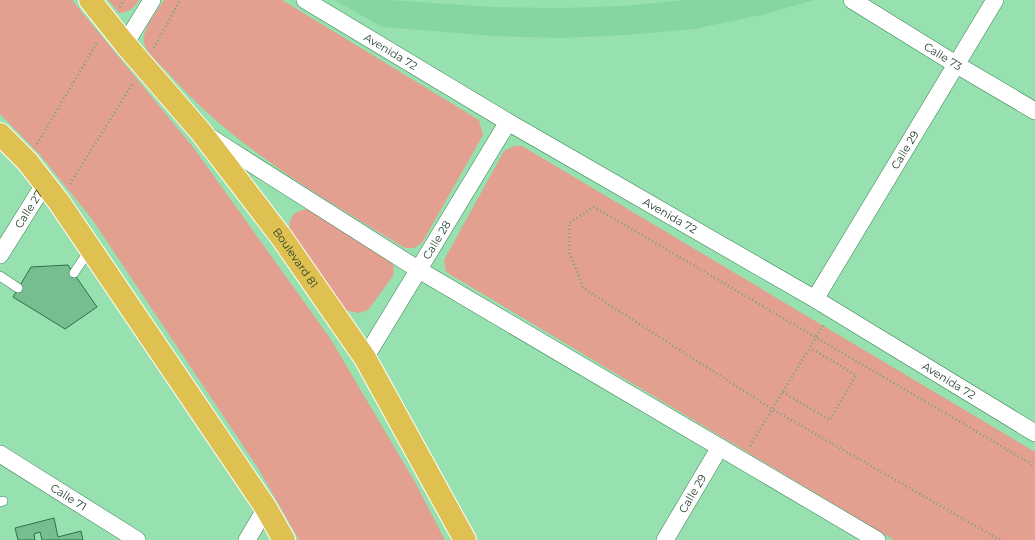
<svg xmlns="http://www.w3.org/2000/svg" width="1035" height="540" font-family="Montserrat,sans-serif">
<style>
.built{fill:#86d6a1}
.green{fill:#e39f8f}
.building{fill:#76be8f;stroke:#2a7348}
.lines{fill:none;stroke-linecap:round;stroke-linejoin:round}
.lane-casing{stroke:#388054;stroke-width:10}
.street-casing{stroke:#388054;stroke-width:18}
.highway-casing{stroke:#fff;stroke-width:24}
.path{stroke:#6da781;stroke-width:2.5;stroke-dasharray:1 3;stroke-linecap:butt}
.lane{stroke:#fff;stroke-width:9}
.street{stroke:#fff;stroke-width:17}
.highway{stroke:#dfc151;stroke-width:22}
.labels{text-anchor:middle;stroke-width:3;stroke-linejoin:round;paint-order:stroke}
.street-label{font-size:11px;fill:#23412e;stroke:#a4eebd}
</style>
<rect width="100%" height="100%" fill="#97e1b0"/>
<polygon class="built" points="334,0 389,0 493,7 561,8 625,6 685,0 814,0 761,15 694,29 627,35 561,38 495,36 382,27"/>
<g class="green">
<polygon points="0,0 72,0 193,147 330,338 415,482 445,540 299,540 258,468 92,219 41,156 0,114"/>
<path d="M108,0H139C133,9 130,12 119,13Z"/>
<path d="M164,0H282L479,120L483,135L422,243L414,248H405C320,196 236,149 169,74C161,65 147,54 144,43C141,31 157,11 164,0Z"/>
<polygon points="514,146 522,146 1035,452 1035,540 894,540 446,272 444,260 504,151"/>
<path d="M310,209L390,258L394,268L393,276L368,310L358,313L345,310L290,231C287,215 297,210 310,209Z"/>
</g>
<g class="building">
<polygon points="68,265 97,307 65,329 13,297 31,267"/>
<polygon points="54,518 58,537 81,531 83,540 42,540 40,532 34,534 35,540 18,540 15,528"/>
</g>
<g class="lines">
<g class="lane-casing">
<g id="lane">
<polyline points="74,273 90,249"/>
<polyline points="0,276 18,288"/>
<polyline points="0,502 3,501"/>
</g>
</g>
<g class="street-casing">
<g id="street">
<path id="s1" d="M305,0L508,122L815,299L1035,433"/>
<path id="s2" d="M852,0L957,65L1035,111"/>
<polyline points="125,44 152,0"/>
<polyline points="208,136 419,270 877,540"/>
<path id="s3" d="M0,255L45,183"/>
<path id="s4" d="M815,299L995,0"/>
<path id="s5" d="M365,358L508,122"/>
<path id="s6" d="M0,454L137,540"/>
<polyline points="247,540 266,508"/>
<path id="s7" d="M665,540L720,447"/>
</g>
</g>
<g class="highway-casing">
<g id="highway">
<path id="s8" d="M90,0L125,44L201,132L282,238L365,358L465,540"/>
<polyline points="0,134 27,161 59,202 266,508 284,540"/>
</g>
</g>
<g class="path">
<polyline points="120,7 124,0"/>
<polyline points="154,48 180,0"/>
<polyline points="37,144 98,41"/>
<polyline points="70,184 133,83"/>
<polyline points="783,392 830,420 856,375 810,348"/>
<polyline points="750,446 824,324"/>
<polyline points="1000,540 772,409 583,288 569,251 569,223 594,207 1035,466"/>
</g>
<use href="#lane" class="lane"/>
<use href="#street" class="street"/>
<use href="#highway" class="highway"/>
</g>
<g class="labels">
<g class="street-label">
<text dy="4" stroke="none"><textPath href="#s1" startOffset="100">Avenida 72</textPath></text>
<text dy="4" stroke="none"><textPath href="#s2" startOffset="107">Calle 73</textPath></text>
<text dy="4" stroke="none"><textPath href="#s4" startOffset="174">Calle 29</textPath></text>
<text dy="4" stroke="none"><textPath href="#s3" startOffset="54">Calle 27</textPath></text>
<text dy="4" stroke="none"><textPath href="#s1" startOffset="424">Avenida 72</textPath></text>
<text dy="4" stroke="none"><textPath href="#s5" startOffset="138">Calle 28</textPath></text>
<text dy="4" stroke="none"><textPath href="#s8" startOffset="330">Boulevard 81</textPath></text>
<text dy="4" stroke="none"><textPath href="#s1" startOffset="748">Avenida 72</textPath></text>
<text dy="4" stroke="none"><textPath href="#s7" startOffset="54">Calle 29</textPath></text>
<text dy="4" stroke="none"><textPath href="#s6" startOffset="81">Calle 71</textPath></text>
</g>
</g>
</svg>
